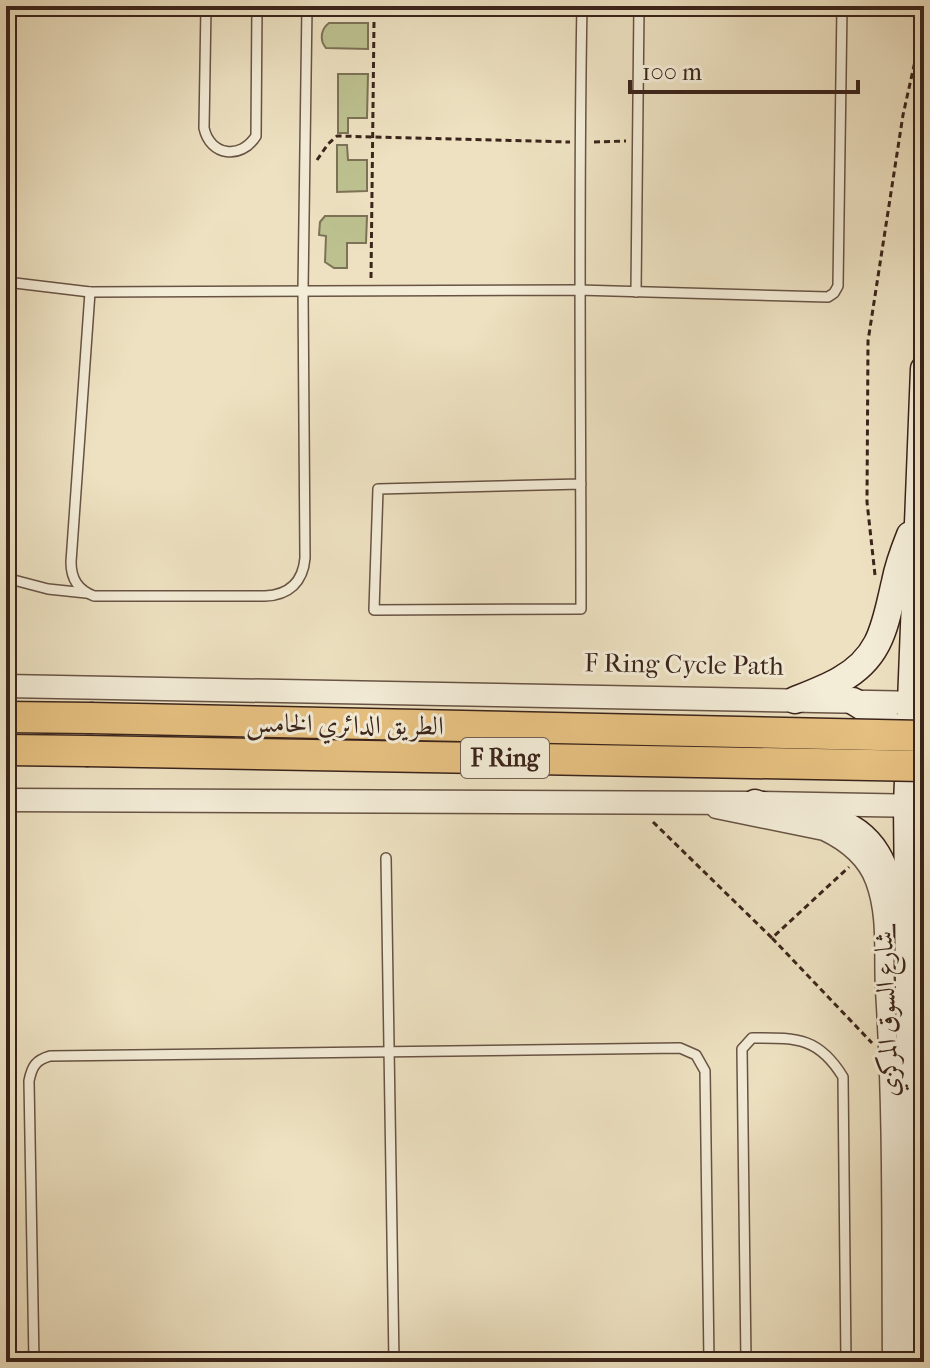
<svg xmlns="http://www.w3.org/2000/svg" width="930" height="1368" font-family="'IM FELL French Canon',Amiri,serif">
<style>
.green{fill:#bdc190;stroke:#7c7256;stroke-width:2}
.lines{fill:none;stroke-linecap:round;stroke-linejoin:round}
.service-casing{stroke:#685344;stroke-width:12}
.minor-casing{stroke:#685344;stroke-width:21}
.tertiary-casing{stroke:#685344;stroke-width:25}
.secondary-casing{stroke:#3b241b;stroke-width:29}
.trunk-casing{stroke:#3b241b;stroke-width:33}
.path{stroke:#3b241b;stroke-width:3;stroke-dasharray:6 4;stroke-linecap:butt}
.service{stroke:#f3ecd7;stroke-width:9}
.minor{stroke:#f3ecd7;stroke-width:18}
.tertiary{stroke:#f3ecd7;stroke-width:22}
.secondary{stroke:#f3ecd7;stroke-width:26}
.trunk{stroke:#e6c080;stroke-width:30}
.trunk-bridge-casing{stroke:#3b241b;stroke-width:33;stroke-linecap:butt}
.trunk-bridge{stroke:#e6c080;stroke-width:30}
.labels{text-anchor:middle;stroke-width:6;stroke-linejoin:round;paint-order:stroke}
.shield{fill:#f3ecd7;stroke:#726053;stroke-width:2}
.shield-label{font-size:24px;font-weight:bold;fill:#3b241b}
.street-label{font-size:26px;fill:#3b241b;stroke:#f3ecd7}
</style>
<rect width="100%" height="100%" fill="#ede1c1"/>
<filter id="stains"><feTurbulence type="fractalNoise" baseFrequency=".0025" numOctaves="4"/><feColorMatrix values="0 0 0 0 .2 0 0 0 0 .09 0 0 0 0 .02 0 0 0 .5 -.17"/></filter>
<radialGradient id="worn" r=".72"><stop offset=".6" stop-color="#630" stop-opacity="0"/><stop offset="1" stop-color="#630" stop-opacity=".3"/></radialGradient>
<g class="green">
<path d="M329,23H368V49L326,48C319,40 321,29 329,23Z"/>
<polygon points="338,74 368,74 367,118 348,118 348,133 338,133"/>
<polygon points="337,145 347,145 348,160 367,160 367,191 337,192"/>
<polygon points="325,216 367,216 366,243 347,243 347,268 334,268 325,262 326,236 319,235 320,222"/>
</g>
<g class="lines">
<g class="service-casing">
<g id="service">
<path d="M206,6L204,128C210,156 241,160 256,136L257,6"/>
<polyline points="206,10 582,10"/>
<polyline points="6,279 15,283 90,292 578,290 828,297 834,293 838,286 842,6"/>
<path d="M90,292L71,562C71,579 78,590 94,596H265C289,595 303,582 305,558L303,290L307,6"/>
<polyline points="636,292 639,6"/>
<path d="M581,484L378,489L374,610L581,609C581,408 578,207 582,6"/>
<polyline points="6,578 48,589 86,593"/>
<polyline points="386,858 394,1362"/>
<path d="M34,1362L29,1081C32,1066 36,1060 50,1056L680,1048L696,1055L705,1071L709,1362"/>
<path d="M746,1362L742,1049L752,1038C795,1038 818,1036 843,1077L846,1362"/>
</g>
</g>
<g class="minor-casing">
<path id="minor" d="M716,809L824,831C847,842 866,857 875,881C888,916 883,954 885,990C893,1114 891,1238 892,1362"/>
</g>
<g class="tertiary-casing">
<g id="tertiary">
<polyline points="6,686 924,703"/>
<polyline points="6,800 755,803 924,806"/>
</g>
</g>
<g class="secondary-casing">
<g id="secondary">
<path d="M795,700C810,694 826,688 840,680C882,657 885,624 895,582C898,566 904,550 910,535"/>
<polyline points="853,701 887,722 909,746"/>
<path d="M755,803C779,812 804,812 829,819C875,832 889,868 893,911"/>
<polyline points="913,1362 907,806 924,369"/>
</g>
</g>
<g class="trunk-casing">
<g id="trunk">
<polyline points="6,717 90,718"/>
<polyline points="6,750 86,751"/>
</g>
</g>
<g class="path">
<polyline points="594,142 626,141"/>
<polyline points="317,160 328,144 337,136 570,142"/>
<polyline points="371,278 374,22"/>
<polyline points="875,575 867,502 868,341 903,115 924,21"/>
<polyline points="653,822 772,938 849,867"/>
<polyline points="772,938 872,1043"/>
</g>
<use href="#service" class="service"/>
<use href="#minor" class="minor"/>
<use href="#tertiary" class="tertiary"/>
<use href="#secondary" class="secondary"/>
<use href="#trunk" class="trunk"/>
<g class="trunk-bridge-casing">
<g id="trunk-bridge">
<polyline points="90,718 924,736"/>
<polyline points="86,751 924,766"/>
</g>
</g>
<use href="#trunk-bridge" class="trunk-bridge"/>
</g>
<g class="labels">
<rect class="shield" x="461" y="738" width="88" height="40" rx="6"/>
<g class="shield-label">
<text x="505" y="766">F Ring</text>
</g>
<g class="street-label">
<text transform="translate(684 664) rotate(1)" y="9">F Ring Cycle Path</text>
<text transform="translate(345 724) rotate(1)" y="9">الطريق الدائري الخامس</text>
<text transform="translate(886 1014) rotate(-92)" y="9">شارع السوق المركزي</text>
</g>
</g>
<rect width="930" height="1368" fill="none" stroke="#ede1c1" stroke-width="32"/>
<rect x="8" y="8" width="914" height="1352" fill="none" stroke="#3b241b" stroke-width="4"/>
<rect x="16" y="16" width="898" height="1336" fill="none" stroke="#3b241b" stroke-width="2"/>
<path d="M630 80v12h228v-12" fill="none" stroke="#3b241b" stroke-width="4"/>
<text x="642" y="80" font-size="24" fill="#3b241b" stroke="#f3ecd7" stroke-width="6" paint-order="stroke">100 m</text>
<rect width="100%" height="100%" filter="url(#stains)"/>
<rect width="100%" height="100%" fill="url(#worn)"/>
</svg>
